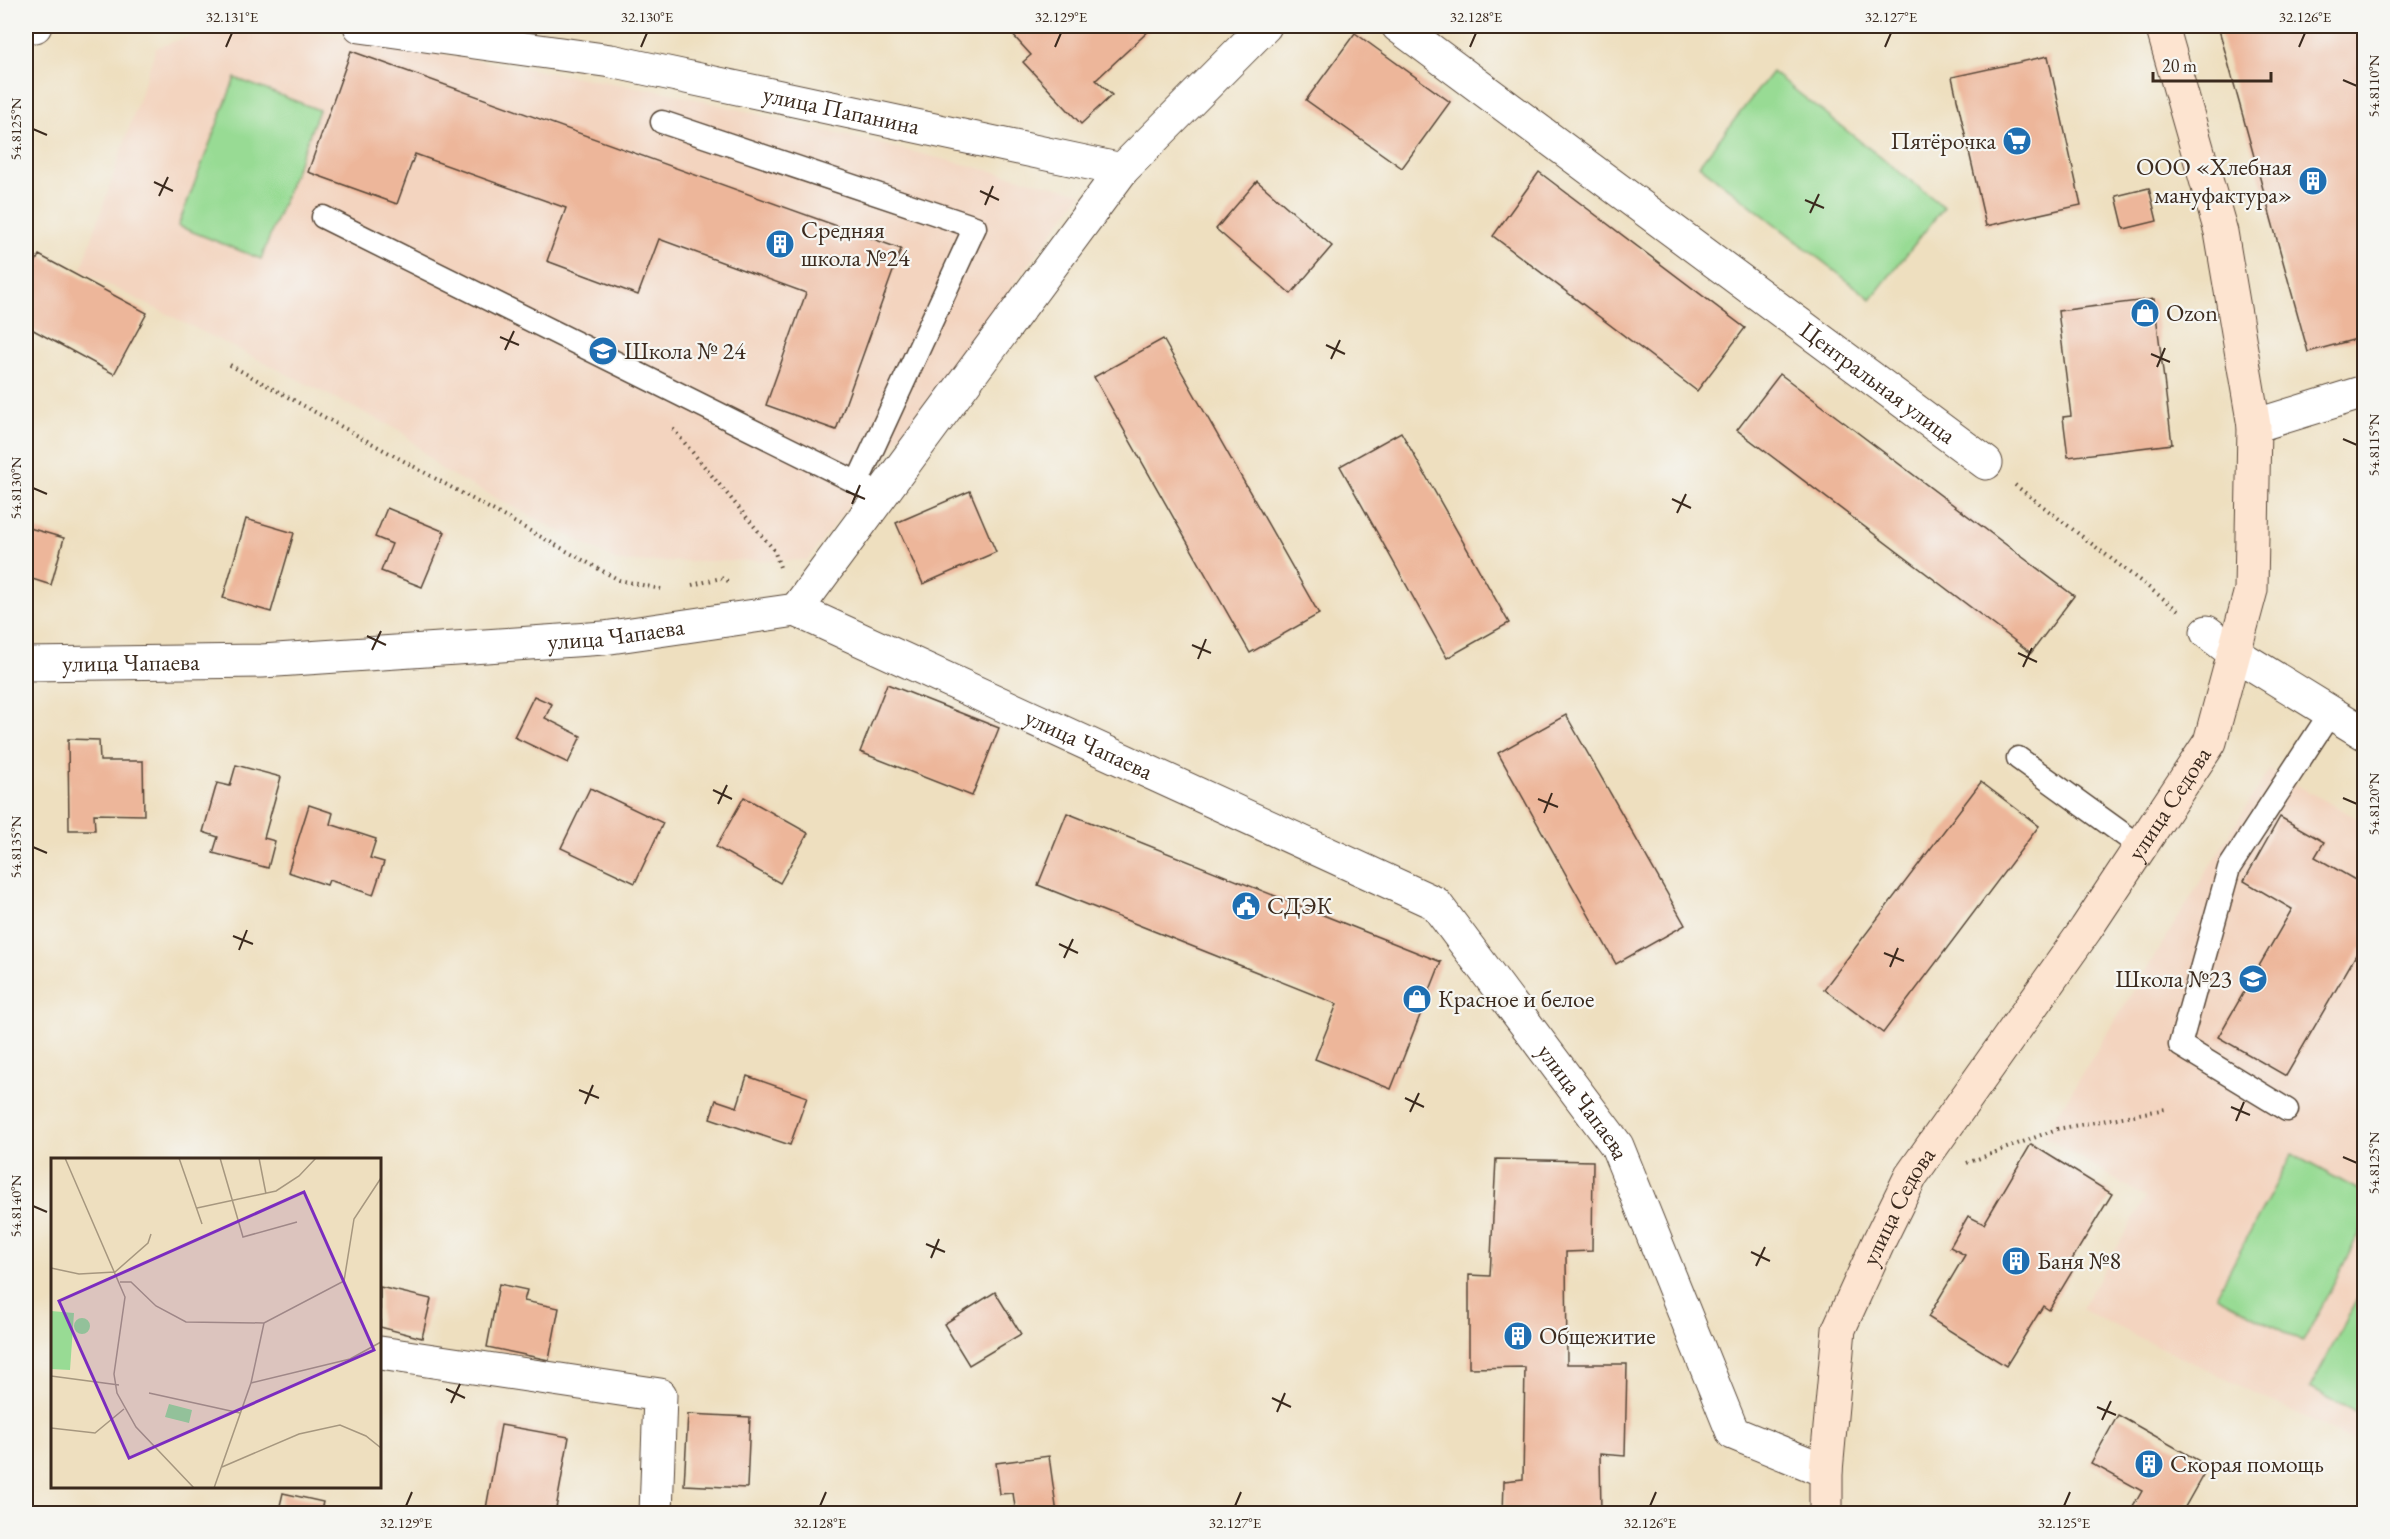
<svg xmlns="http://www.w3.org/2000/svg" width="2390" height="1539" font-family="'EB Garamond',serif">
<style>
.built{fill:#f3d4bf}
.green{fill:#98db94;stroke:#6a8259;stroke-width:1.5}
.building{fill:#edb69a}
.lines{fill:none;stroke-linecap:round;stroke-linejoin:round}
.lane-casing{stroke:#564536;stroke-width:25}
.street-casing{stroke:#564536;stroke-width:35}
.secondary-casing{stroke:#564536;stroke-width:35}
.path{stroke:#564536;stroke-width:4;stroke-dasharray:1.5 4.5;stroke-linecap:butt}
.lane{stroke:#fff;stroke-width:22}
.street{stroke:#fff;stroke-width:33}
.secondary{stroke:#fde4d0;stroke-width:33}
.ticks{fill:none;stroke:#3b2a1e;stroke-width:2}
.labels{text-anchor:middle;stroke-width:4.5;stroke-linejoin:round;paint-order:stroke}
.street-label{font-size:24px;fill:#3b2a1e;stroke:#f6f6f2}
.poi-label{font-size:24px;fill:#3b2a1e;stroke:#f6f6f2;text-anchor:start}
.inset-road{fill:none;stroke:#a6977f;stroke-width:1.5}
.view{fill:#7b2cbf;fill-opacity:0.15;stroke:#7b2cbf;stroke-width:3}
.inset-edge{fill:none;stroke:#3b2a1e;stroke-width:3}
.neatline{fill:none;stroke:#3b2a1e;stroke-width:2}
.ticks-label{font-size:15px;text-anchor:middle;fill:#3b2a1e}
</style>
<rect width="100%" height="100%" fill="#f6f6f2"/>
<filter id="ink" filterUnits="userSpaceOnUse"><feTurbulence type="fractalNoise" baseFrequency=".0167" numOctaves="2"/><feDisplacementMap in="SourceGraphic" scale="12" xChannelSelector="R" yChannelSelector="G"/><feConvolveMatrix kernelMatrix="1 2 1 2 8 2 1 2 1" color-interpolation-filters="sRGB"/></filter>
<filter id="wash" filterUnits="userSpaceOnUse"><feTurbulence type="fractalNoise" baseFrequency=".008" numOctaves="4" result="noise"/><feDisplacementMap in="SourceGraphic" scale="24" xChannelSelector="R" yChannelSelector="G"/><feGaussianBlur stdDeviation="1.35" result="paint"/><feColorMatrix in="noise" values="0 0 0 0 0 0 0 0 0 0 0 0 0 0 0 0 0 1.4 0 .05"/><feComposite in="paint" operator="in"/></filter>
<g filter="url(#wash)">
<rect width="100%" height="100%" fill="#eedfbf"/>
<g class="built">
<polygon points="218,26 276,26 666,92 1082,193 808,560 619,562 442,470 401,431 81,271 156,48"/>
<polygon points="2269,770 2364,822 2364,1446 2081,1309 2146,1198 2044,1136"/>
</g>
<g class="green">
<polygon points="1772,72 1944,207 1871,299 1699,165"/>
<polygon points="235,78 319,110 261,259 178,226"/>
<polygon points="2292,1154 2364,1193 2364,1225 2303,1342 2216,1296"/>
<polygon points="2364,1287 2364,1417 2310,1388"/>
</g>
<g id="blocks">
<g class="building">
<polygon points="1019,26 1154,26 1096,80 1112,95 1081,124 1023,62 1031,55 1011,33"/>
<polygon points="2218,26 2364,26 2364,337 2308,352"/>
<polygon points="1355,33 1450,102 1402,168 1306,100"/>
<polygon points="351,51 901,249 836,430 766,405 806,293 659,239 638,295 547,261 566,208 415,154 397,204 308,172"/>
<polygon points="2048,56 2081,205 1986,226 1952,77"/>
<polygon points="1539,172 1745,328 1697,391 1493,236"/>
<polygon points="1257,181 1332,246 1291,294 1216,229"/>
<polygon points="2149,188 2157,221 2124,229 2116,196"/>
<polygon points="39,255 147,313 114,374 26,326 26,282"/>
<polygon points="2154,299 2172,444 2068,457 2063,417 2071,416 2058,311"/>
<polygon points="1163,339 1319,614 1250,653 1094,377"/>
<polygon points="1780,374 2074,596 2031,653 1737,430"/>
<polygon points="1401,432 1509,623 1447,658 1340,466"/>
<polygon points="970,491 996,552 923,584 896,523"/>
<polygon points="387,508 445,532 422,587 381,571 392,544 375,537"/>
<polygon points="246,519 294,533 271,612 223,598"/>
<polygon points="26,527 64,538 51,585 26,577"/>
<polygon points="887,684 999,728 972,796 860,752"/>
<polygon points="534,696 552,704 545,718 581,736 568,763 514,737"/>
<polygon points="1566,715 1685,925 1616,964 1498,753"/>
<polygon points="68,739 99,740 100,761 143,761 144,815 94,814 95,830 69,830"/>
<polygon points="236,765 281,777 264,838 275,841 268,868 213,853 218,837 203,832 217,783 230,786"/>
<polygon points="1981,782 2039,826 1883,1033 1824,989"/>
<polygon points="590,788 663,823 635,883 561,848"/>
<polygon points="744,797 808,833 780,883 716,847"/>
<polygon points="309,805 333,813 330,824 376,839 370,858 384,862 373,895 329,880 327,885 288,872"/>
<polygon points="1067,813 1441,962 1391,1089 1315,1059 1337,1004 1038,885"/>
<polygon points="2280,817 2324,842 2315,857 2364,885 2364,950 2360,948 2286,1076 2218,1037 2292,909 2244,881"/>
<polygon points="747,1076 807,1097 790,1145 710,1118 716,1100 737,1107"/>
<polygon points="2031,1144 2112,1194 2068,1266 2073,1270 2049,1310 2043,1306 2006,1366 1928,1317 1965,1255 1950,1247 1968,1216 1984,1224"/>
<polygon points="1496,1159 1593,1161 1592,1251 1566,1252 1567,1364 1627,1364 1625,1456 1600,1454 1601,1514 1503,1514 1504,1481 1523,1479 1525,1367 1469,1368 1469,1275 1490,1276"/>
<polygon points="499,1284 527,1290 524,1301 559,1308 549,1360 487,1347"/>
<polygon points="380,1287 431,1299 422,1338 380,1327"/>
<polygon points="995,1292 1021,1334 969,1365 944,1324"/>
<polygon points="688,1414 750,1417 747,1488 684,1485"/>
<polygon points="2118,1415 2208,1466 2181,1514 2129,1514 2142,1491 2091,1463"/>
<polygon points="501,1425 569,1437 555,1514 485,1514"/>
<polygon points="1049,1456 1057,1514 1016,1514 1013,1493 1000,1494 996,1463"/>
<polygon points="283,1493 323,1502 320,1514 278,1514"/>
</g>
</g>
</g>
<g filter="url(#ink)">
<use href="#blocks" fill-opacity="0" stroke="#564536" stroke-width="1.5"/>
<g class="lines">
<g class="lane-casing">
<g id="lane">
<polyline points="662,122 975,227 857,483"/>
<polyline points="323,217 882,495"/>
<polyline points="2018,758 2141,847"/>
<polyline points="2287,1110 2180,1045 2229,868 2331,712"/>
</g>
</g>
<g class="street-casing">
<g id="street">
<polyline points="26,26 35,26"/>
<path id="s1" d="M360,26L611,61L1122,170L1265,26"/>
<path id="s2" d="M1398,26L1986,463"/>
<polyline points="2254,426 2364,392"/>
<polyline points="796,610 1122,170"/>
<polyline points="2207,632 2234,653 2364,733"/>
<path id="s3" d="M26,664L262,661L604,638L796,610L1435,903L1617,1146L1733,1433L1826,1471"/>
<polyline points="380,1353 660,1395 656,1514"/>
</g>
</g>
<g class="secondary-casing">
<g id="secondary">
<path id="s4" d="M1826,1514V1471L1839,1329L1879,1241L1911,1176L2086,929L2210,742L2251,590L2254,426L2221,232L2162,26"/>
</g>
</g>
<g class="path">
<polyline points="230,365 619,580 665,590"/>
<polyline points="673,429 774,550 781,570"/>
<polyline points="2015,485 2178,610"/>
<polyline points="692,585 721,578 728,581"/>
<polyline points="1967,1163 2057,1129 2166,1109"/>
</g>
<use href="#lane" class="lane"/>
<use href="#street" class="street"/>
<use href="#secondary" class="secondary"/>
</g>
</g>
<path class="ticks" d="M226,47L232,33M641,47L647,33M1055,47L1061,33M1470,47L1476,33M1885,47L1891,33M2299,47L2305,33M2343,80L2357,86M33,129L47,135M154,182L173,191M980,191L999,200M159,196L168,177M1805,200L1824,208M985,205L993,186M1810,213L1819,194M500,337L519,345M1326,345L1345,354M505,350L514,331M2151,354L2170,362M1331,359L1340,340M2157,367L2165,348M2343,439L2357,445M33,488L47,494M846,491L865,499M1672,499L1691,508M852,504L860,485M1677,513L1686,494M367,636L386,645M1192,645L1211,653M372,650L381,631M2018,653L2037,662M1198,659L1206,639M2023,667L2032,648M713,790L732,799M2343,798L2357,804M1538,799L1558,807M718,804L727,785M1544,813L1552,793M33,847L47,853M233,936L253,944M1059,944L1078,953M239,950L247,930M1884,953L1904,961M1064,958L1073,939M1890,967L1898,948M579,1090L599,1098M1405,1098L1424,1107M585,1104L593,1085M2231,1107L2250,1115M1410,1112L1419,1093M2236,1121L2244,1102M2343,1157L2357,1163M33,1206L47,1212M926,1244L945,1252M1751,1252L1770,1261M931,1258L939,1239M1756,1266L1765,1247M446,1389L465,1398M1272,1398L1291,1407M451,1403L460,1384M2097,1407L2116,1415M1277,1412L1285,1393M2102,1420L2111,1401M406,1506L412,1492M820,1506L826,1492M1235,1506L1241,1492M1650,1506L1656,1492M2064,1506L2070,1492"/>
<defs>
<g id="supermarket-disc" transform="scale(1.5)"><circle r="9.5" fill="#1f6fb2" stroke="#f6f6f2"/><path d="M-6-5.5h2.5l.6 2H6L4.5 2H-2.5L-4.4-4H-6ZM-1.5 3.2a1.3 1.3 0 1 0 .1 0ZM3 3.2a1.3 1.3 0 1 0 .1 0Z" fill="#fff"/></g>
<g id="building-disc" transform="scale(1.5)"><circle r="9.5" fill="#1f6fb2" stroke="#f6f6f2"/><path d="M-4-6H4V6H1V3H-1V6H-4ZM-2.5-4.3h1.7v1.8h-1.7ZM.8-4.3h1.7v1.8H.8ZM-2.5-1h1.7V.8h-1.7ZM.8-1h1.7V.8H.8Z" fill="#fff"/></g>
<g id="shop-disc" transform="scale(1.5)"><circle r="9.5" fill="#1f6fb2" stroke="#f6f6f2"/><path d="M-5-2.5h2.3a2.7 3.5 0 0 1 5.4 0H5L5.5 6h-11ZM-1.5-2.5h3a1.5 2.3 0 0 0-3 0Z" fill="#fff"/></g>
<g id="school-disc" transform="scale(1.5)"><circle r="9.5" fill="#1f6fb2" stroke="#f6f6f2"/><path d="M0-5L7-2L0 1L-7-2ZM-4 1L0 2.5L4 1V4Q0 6-4 4Z" fill="#fff"/></g>
<g id="civic-disc" transform="scale(1.5)"><circle r="9.5" fill="#1f6fb2" stroke="#f6f6f2"/><path d="M-.6-6.5H3V-4.5H.6V-3L4-1V1h2V6H-6V1h2V-1L-.6-3ZM-1.2 2.5V6h2.4V2.5Z" fill="#fff"/></g>
</defs>
<g fill-rule="evenodd">
<use href="#supermarket-disc" x="2017" y="141"/>
<use href="#building-disc" x="2313" y="181"/>
<use href="#building-disc" x="780" y="244"/>
<use href="#shop-disc" x="2145" y="313"/>
<use href="#school-disc" x="603" y="351"/>
<use href="#civic-disc" x="1246" y="906"/>
<use href="#school-disc" x="2253" y="979"/>
<use href="#shop-disc" x="1417" y="999"/>
<use href="#building-disc" x="2016" y="1261"/>
<use href="#building-disc" x="1518" y="1336"/>
<use href="#building-disc" x="2149" y="1464"/>
</g>
<g class="labels">
<g class="street-label">
<text dy="8" stroke="none"><textPath href="#s1" startOffset="489">улица Папанина</textPath></text>
<text dy="8" stroke="none"><textPath href="#s2" startOffset="598">Центральная улица</textPath></text>
<text dy="8" stroke="none"><textPath href="#s3" startOffset="591">улица Чапаева</textPath></text>
<text dy="8" stroke="none"><textPath href="#s3" startOffset="105">улица Чапаева</textPath></text>
<text dy="8" stroke="none"><textPath href="#s3" startOffset="1095">улица Чапаева</textPath></text>
<text dy="8" stroke="none"><textPath href="#s4" startOffset="808">улица Седова</textPath></text>
<text dy="8" stroke="none"><textPath href="#s3" startOffset="1724">улица Чапаева</textPath></text>
<text dy="8" stroke="none"><textPath href="#s4" startOffset="322">улица Седова</textPath></text>
</g>
<g class="poi-label">
<text x="1996" y="149" text-anchor="end">Пятёрочка</text>
<text x="2292" y="175" text-anchor="end">ООО «Хлебная<tspan x="2292" dy="28">мануфактура»</tspan></text>
<text x="801" y="238">Средняя<tspan x="801" dy="28">школа №24</tspan></text>
<text x="2166" y="321">Ozon</text>
<text x="624" y="359">Школа № 24</text>
<text x="1267" y="914">СДЭК</text>
<text x="2232" y="987" text-anchor="end">Школа №23</text>
<text x="1438" y="1007">Красное и белое</text>
<text x="2037" y="1269">Баня №8</text>
<text x="1539" y="1344">Общежитие</text>
<text x="2170" y="1472">Скорая помощь</text>
</g>
</g>
<g transform="translate(51 1158)">
<rect width="330" height="330" fill="#eedfbf"/>
<path d="M0,153L23,155L19,212L0,211ZM23 168a8 8 0 1 1 16 0a8 8 0 1 1-16 0ZM118,246L141,252L138,265L114,259Z" fill="#98db94"/>
<path class="inset-road" d="M14,0L74,139L63,216L66,235L85,269L143,330M128,0L151,66M169,0L192,79L246,64M208,0L215,36M146,50L225,33L248,18L265,0M0,110L28,116L64,114L97,85L100,76M69,124H80L105,148L135,164L213,165L293,123L303,61L330,20M0,218L68,227M200,225L213,165M98,235L189,255M0,270L44,275L73,251M171,309L248,276L289,267L315,278L330,290M163,330L200,225L299,201L330,184"/>
<path class="view" d="M253,34L323,192L78,300L8,143Z"/>
<rect width="330" height="330" class="inset-edge"/>
</g>
<rect width="2390" height="1539" fill="none" stroke="#f6f6f2" stroke-width="66"/>
<path d="M2153 72v9h118v-9" fill="none" stroke="#3b2a1e" stroke-width="3"/>
<text x="2162" y="72" font-size="18" fill="#3b2a1e" stroke="#f6f6f2" stroke-width="4.5" paint-order="stroke">20 m</text>
<rect x="33" y="33" width="2324" height="1473" class="neatline"/>
<g class="ticks-label">
<text x="232" y="22">32.131°E</text>
<text x="647" y="22">32.130°E</text>
<text x="1061" y="22">32.129°E</text>
<text x="1476" y="22">32.128°E</text>
<text x="1891" y="22">32.127°E</text>
<text x="2305" y="22">32.126°E</text>
<text transform="translate(2374 86) rotate(-90)" y="5">54.8110°N</text>
<text transform="translate(16 129) rotate(-90)" y="5">54.8125°N</text>
<text transform="translate(2374 445) rotate(-90)" y="5">54.8115°N</text>
<text transform="translate(16 488) rotate(-90)" y="5">54.8130°N</text>
<text transform="translate(2374 804) rotate(-90)" y="5">54.8120°N</text>
<text transform="translate(16 847) rotate(-90)" y="5">54.8135°N</text>
<text transform="translate(2374 1163) rotate(-90)" y="5">54.8125°N</text>
<text transform="translate(16 1206) rotate(-90)" y="5">54.8140°N</text>
<text x="406" y="1528">32.129°E</text>
<text x="820" y="1528">32.128°E</text>
<text x="1235" y="1528">32.127°E</text>
<text x="1650" y="1528">32.126°E</text>
<text x="2064" y="1528">32.125°E</text>
</g>
</svg>
